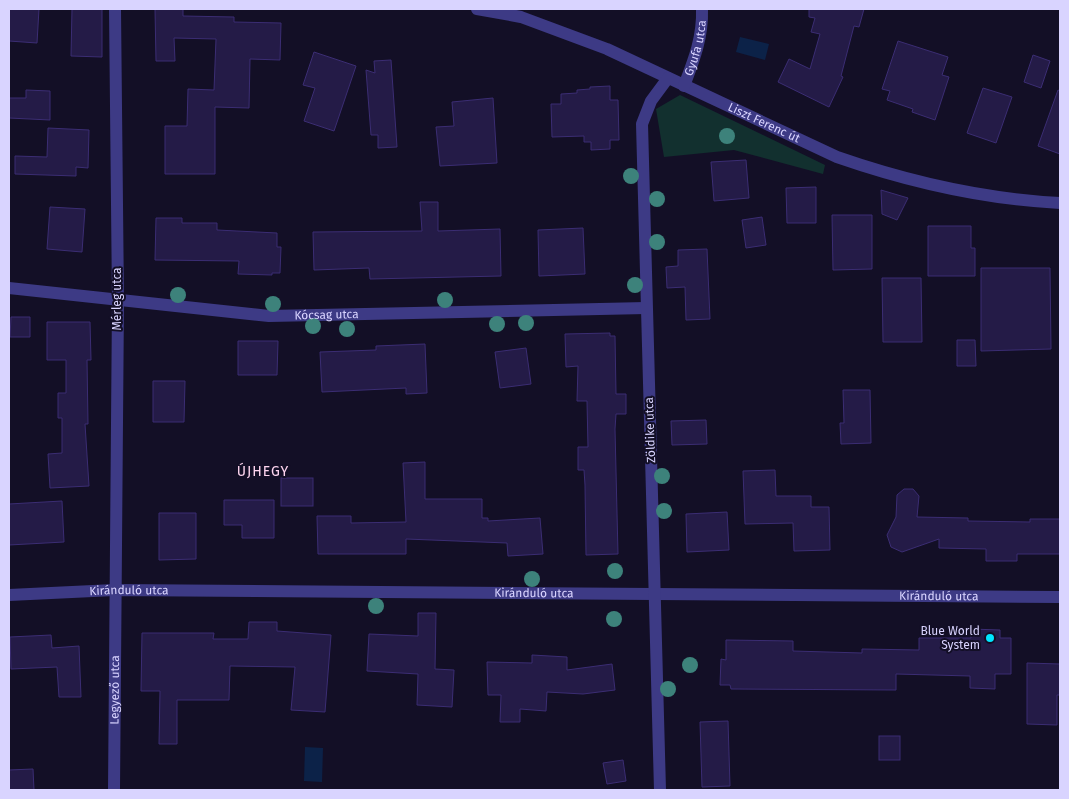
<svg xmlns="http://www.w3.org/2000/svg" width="1069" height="799" font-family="'Fira Sans',sans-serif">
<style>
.green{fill:#12302f}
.water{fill:#0c2248}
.building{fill:#241b47;stroke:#3b2d73}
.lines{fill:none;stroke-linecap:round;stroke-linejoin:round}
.minor{stroke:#3d3a85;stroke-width:12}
.tree{fill:#3d827b}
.poi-dot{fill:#00e5ff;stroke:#130f26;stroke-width:2}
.labels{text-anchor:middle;stroke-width:4;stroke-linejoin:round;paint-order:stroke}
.street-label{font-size:12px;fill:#d9d4ff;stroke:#130f26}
.poi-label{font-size:12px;fill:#d9d4ff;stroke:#130f26;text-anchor:end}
.neighbourhood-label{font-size:14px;letter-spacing:1px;fill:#ffd6f0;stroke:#130f26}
</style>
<rect width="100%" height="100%" fill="#130f26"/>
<polygon class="green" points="680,95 825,165 823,174 734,150 664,157 656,109"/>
<g class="water">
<polygon points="740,37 769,44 765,60 736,52"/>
<polygon points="305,747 323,748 322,782 304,781"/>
</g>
<g class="building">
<polygon points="9,9 39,9 37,43 9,41"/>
<polygon points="72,9 102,9 102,57 71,56"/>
<polygon points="155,9 183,9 183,16 234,17 234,22 281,23 280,60 250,59 249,108 215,107 215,174 165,174 165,126 187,126 188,89 214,90 216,39 174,38 175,61 156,61"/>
<polygon points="809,9 864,9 859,27 854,26 841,76 843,77 829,107 778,82 789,59 810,69 820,34 811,32 815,18 809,17"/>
<polygon points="898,41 948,57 942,75 949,77 935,120 912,112 913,109 887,100 890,91 882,89"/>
<polygon points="314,52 356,66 334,131 304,121 315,88 303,85"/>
<polygon points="1033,55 1050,61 1041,88 1024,82"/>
<polygon points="391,60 397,147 378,148 378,135 371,135 366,70 375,73 374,61"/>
<polygon points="610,86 610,100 618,100 619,140 610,140 610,149 591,150 591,142 584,142 584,136 552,137 551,104 561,104 561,94 577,93 577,90 590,89 590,87"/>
<polygon points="983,88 1012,97 996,143 967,133"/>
<polygon points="26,90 50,91 50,120 9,118 9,98 26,98"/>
<polygon points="1058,90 1060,91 1060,154 1038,146"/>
<polygon points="493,98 497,163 440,166 436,127 454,126 452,102"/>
<polygon points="48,128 89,130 88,168 76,167 76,176 15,174 15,156 47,157"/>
<polygon points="746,160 749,198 714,201 711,162"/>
<polygon points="816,187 816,223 787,223 786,188"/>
<polygon points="881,190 908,198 897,220 882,214"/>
<polygon points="420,202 438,202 438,231 500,229 501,276 370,279 369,268 314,270 313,232 422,231"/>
<polygon points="50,207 85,209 82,252 47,249"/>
<polygon points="832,215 872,215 872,269 833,270"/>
<polygon points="762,217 766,245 746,248 742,220"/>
<polygon points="156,218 182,218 182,223 217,223 217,230 277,233 277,247 281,247 280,273 272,273 272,275 238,274 239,261 155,260"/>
<polygon points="928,226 971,226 971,248 975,248 975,276 928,276"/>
<polygon points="583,228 585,274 539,276 538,230"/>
<polygon points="707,249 710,319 686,320 685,287 667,288 666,267 678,266 678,250"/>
<polygon points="981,268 1050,268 1051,349 981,351"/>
<polygon points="882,278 921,278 922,342 883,342"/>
<polygon points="11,317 30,317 30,337 10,337"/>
<polygon points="47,322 90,322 91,360 87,360 88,424 85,424 89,486 50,488 48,454 62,453 62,418 58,418 58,393 66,393 66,360 47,360"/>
<polygon points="610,333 610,336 615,336 616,394 626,394 626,414 616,414 615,429 618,554 586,555 585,485 584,470 578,470 578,447 588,447 587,401 577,401 578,366 566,367 565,334"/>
<polygon points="957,340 975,340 976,366 957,366"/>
<polygon points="238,341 278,341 277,375 238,375"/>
<polygon points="425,344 427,393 406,394 406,388 322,392 320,352 376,350 376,346"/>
<polygon points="526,348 531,384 500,388 495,352"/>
<polygon points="153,381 185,381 184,422 153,422"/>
<polygon points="843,390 870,390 871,443 841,444 840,423 844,423"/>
<polygon points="706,420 707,444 672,445 671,421"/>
<polygon points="425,462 425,499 482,499 482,518 488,518 488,521 540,518 543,554 508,556 507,543 406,539 406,554 318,554 317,516 351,516 351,523 406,522 403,463"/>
<polygon points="775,470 776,496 811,496 811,507 829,507 830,550 794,551 793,523 745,524 743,471"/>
<rect x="281" y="478" width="32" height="28"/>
<polygon points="904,489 913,489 919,496 917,517 968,518 968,521 1030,522 1030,519 1060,519 1060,554 1017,554 1017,561 986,561 986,549 939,548 939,539 902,552 891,547 887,535 896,517 897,495"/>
<polygon points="224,500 274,500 274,538 242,538 242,525 224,525"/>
<polygon points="62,501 64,542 9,545 9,504"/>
<polygon points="727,512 729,550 687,552 686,514"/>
<polygon points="159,513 196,513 196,559 159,560"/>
<polygon points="418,613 436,613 435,669 454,670 452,707 417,705 418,674 367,671 369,634 418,636"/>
<polygon points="249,622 277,622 277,631 331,635 325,712 291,710 295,667 230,666 229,700 177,700 177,744 159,744 160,691 141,691 142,633 214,633 213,639 248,639"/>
<polygon points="971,629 1000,630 1000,638 1011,638 1011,674 995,674 995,689 970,688 970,676 896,674 896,690 731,689 730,685 720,685 721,659 726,660 726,640 793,641 793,651 862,653 862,649 919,650 919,638 971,638"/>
<polygon points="51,635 52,648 79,646 81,697 59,697 57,667 11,669 10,637"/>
<polygon points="532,655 567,657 567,670 612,664 615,690 583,694 547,692 546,711 520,709 520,722 500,722 501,695 488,695 487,662 532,663"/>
<polygon points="1027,663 1060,664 1060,695 1057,695 1057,725 1027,724"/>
<polygon points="728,721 730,786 702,787 700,722"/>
<rect x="879" y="736" width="21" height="24"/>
<polygon points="623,760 626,781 607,784 603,763"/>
<polygon points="33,769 34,790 9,790 9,770"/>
</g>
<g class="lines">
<g class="minor">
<path id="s1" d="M477,9L521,17L607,49L837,157C909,182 984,199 1060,203"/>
<path id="s2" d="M684,86C694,60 703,37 702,9"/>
<path id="s3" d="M9,288L269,316L646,308"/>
<path id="s4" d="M9,595L114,590L1060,597"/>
<path id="s5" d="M114,790L118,301L115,9"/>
<polyline points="660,790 642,124 651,101 668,78"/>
</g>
</g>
<g class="tree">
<circle cx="727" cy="136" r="8"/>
<circle cx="631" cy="176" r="8"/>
<circle cx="657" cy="199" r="8"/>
<circle cx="657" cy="242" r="8"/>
<circle cx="635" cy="285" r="8"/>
<circle cx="178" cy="295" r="8"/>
<circle cx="445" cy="300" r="8"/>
<circle cx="273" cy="304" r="8"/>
<circle cx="526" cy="323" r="8"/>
<circle cx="497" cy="324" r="8"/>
<circle cx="313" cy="326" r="8"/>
<circle cx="347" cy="329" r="8"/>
<circle cx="662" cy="476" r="8"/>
<circle cx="664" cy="511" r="8"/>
<circle cx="615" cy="571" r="8"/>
<circle cx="532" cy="579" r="8"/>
<circle cx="376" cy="606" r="8"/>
<circle cx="614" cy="619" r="8"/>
<circle cx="690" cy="665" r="8"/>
<circle cx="668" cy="689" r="8"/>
</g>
<circle class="poi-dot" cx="990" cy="638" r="5"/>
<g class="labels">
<g class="street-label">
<text dy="4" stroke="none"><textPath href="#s2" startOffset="40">Gyufa utca</textPath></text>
<text dy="4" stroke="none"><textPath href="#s1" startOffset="310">Liszt Ferenc út</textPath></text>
<text transform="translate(117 299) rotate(-90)" y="4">Mérleg utca</text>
<text dy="4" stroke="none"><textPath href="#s3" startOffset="319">Kócsag utca</textPath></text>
<text transform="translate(650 430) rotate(-92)" y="4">Zöldike utca</text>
<text dy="4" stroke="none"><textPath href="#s4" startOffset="120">Kiránduló utca</textPath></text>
<text dy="4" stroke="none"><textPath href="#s4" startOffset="525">Kiránduló utca</textPath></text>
<text dy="4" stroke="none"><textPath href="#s4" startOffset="930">Kiránduló utca</textPath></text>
<text dy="4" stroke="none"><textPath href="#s5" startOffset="100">Legyező utca</textPath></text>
</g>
<g class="poi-label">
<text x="980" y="635">Blue World<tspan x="980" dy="14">System</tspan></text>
</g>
<g class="neighbourhood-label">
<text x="263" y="476">ÚJHEGY</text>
</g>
</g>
<rect width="1069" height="799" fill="none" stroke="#d9d4ff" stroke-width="20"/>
</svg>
